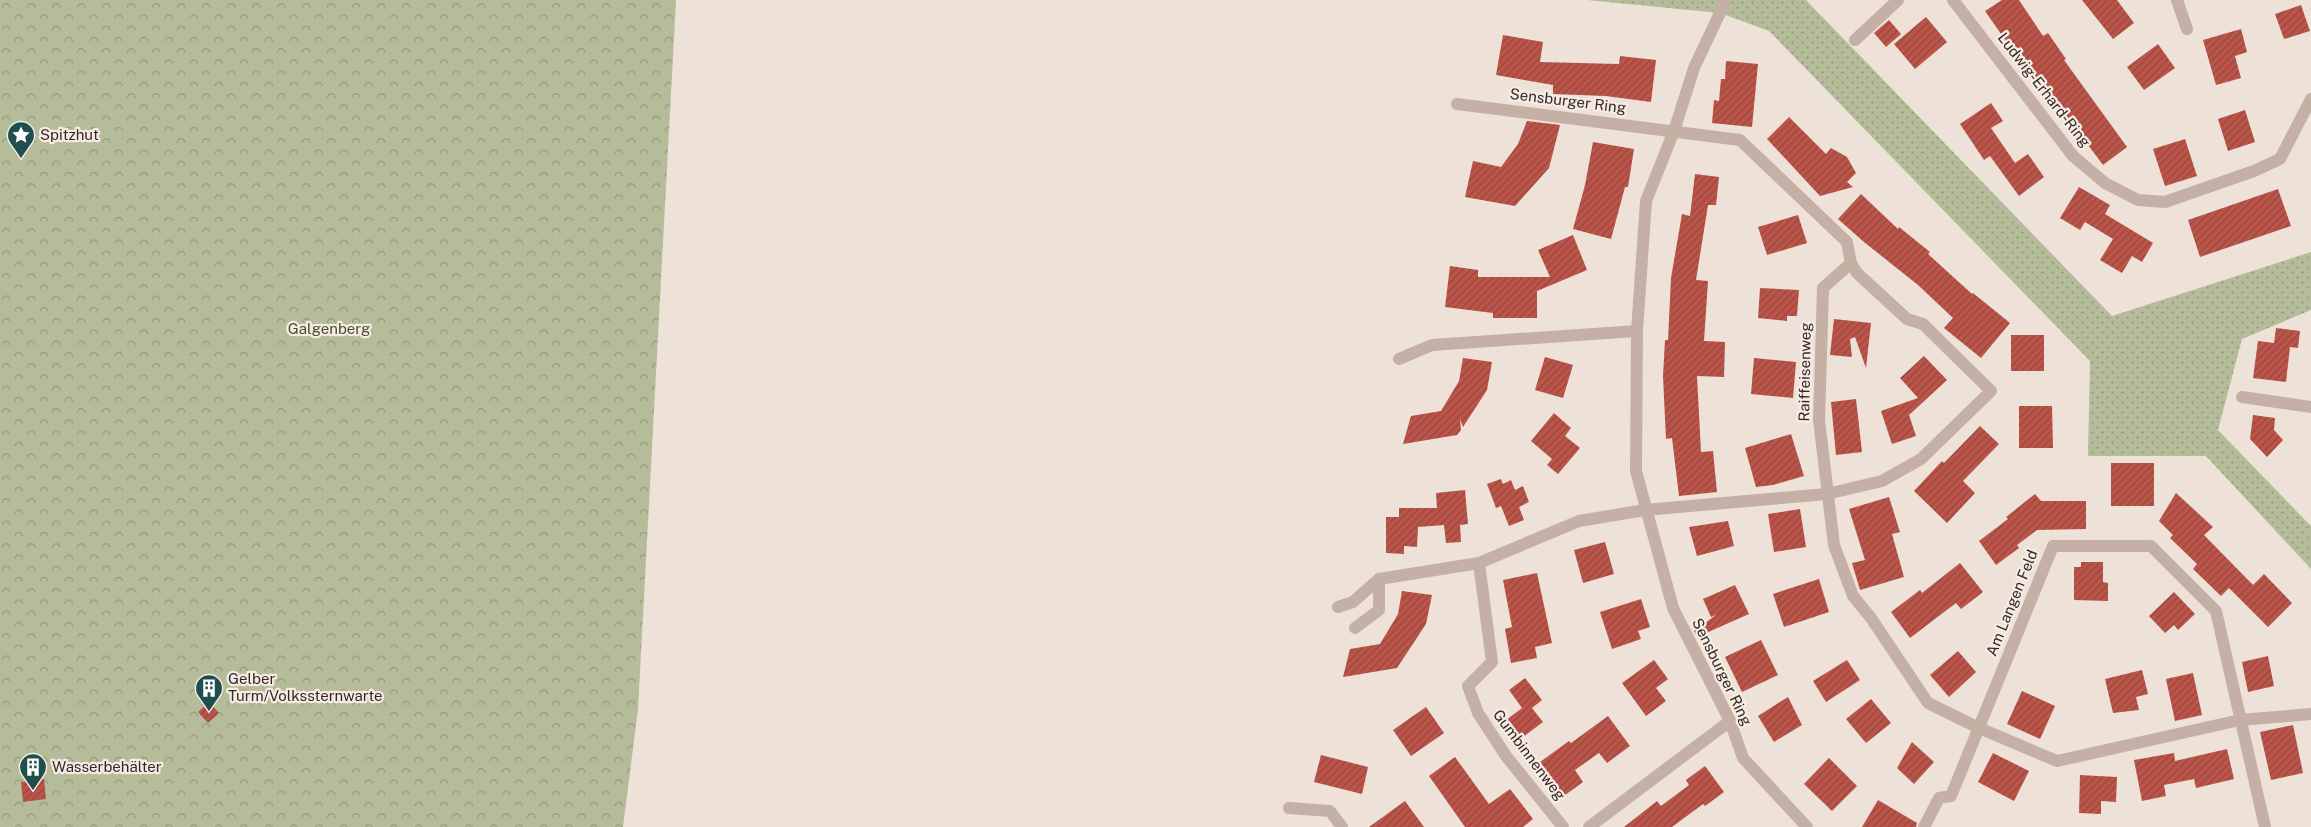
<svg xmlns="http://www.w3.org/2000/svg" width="2311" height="827" font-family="'Public Sans',sans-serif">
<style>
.green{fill:url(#green-dots)}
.forest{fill:url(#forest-crowns)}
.building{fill:url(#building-hatch)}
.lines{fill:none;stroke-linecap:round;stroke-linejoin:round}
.minor{stroke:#c5b0a6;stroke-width:12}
.labels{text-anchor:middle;stroke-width:4.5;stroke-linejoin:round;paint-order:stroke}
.street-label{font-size:15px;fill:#322826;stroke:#f7ece4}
.poi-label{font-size:15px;fill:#322826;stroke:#f7ece4;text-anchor:start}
.park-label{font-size:15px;fill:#464e2c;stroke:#f7ece4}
</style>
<defs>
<pattern id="green-dots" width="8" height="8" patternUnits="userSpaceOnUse" patternTransform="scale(1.25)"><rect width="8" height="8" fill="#b5bc9a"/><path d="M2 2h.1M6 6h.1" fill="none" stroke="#94997d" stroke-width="1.8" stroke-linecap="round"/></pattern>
<pattern id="forest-crowns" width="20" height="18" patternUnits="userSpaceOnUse" patternTransform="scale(1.25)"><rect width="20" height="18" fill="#b5bc9a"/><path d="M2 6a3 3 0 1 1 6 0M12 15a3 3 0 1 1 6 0" fill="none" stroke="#94997d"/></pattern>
<pattern id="building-hatch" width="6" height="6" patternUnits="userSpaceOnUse" patternTransform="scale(1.25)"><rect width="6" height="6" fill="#bb554a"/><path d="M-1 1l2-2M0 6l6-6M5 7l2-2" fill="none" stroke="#99463d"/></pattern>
</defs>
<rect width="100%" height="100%" fill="#eee1d8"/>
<polygon class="green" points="1587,0 1806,0 2112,316 2311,252 2311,310 2242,339 2218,430 2311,526 2311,569 2206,456 2088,456 2090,361 1769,31 1720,13"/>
<polygon class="forest" points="0,0 676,0 638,709 623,827 0,827"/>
<g class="building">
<polygon points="2002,0 2019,0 2043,36 2048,33 2066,59 2064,60 2127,147 2103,165 2038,78 2034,81 1985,11"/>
<polygon points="2082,0 2117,0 2134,23 2113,39"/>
<polygon points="2301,5 2310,31 2284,39 2275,14"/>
<polygon points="1926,17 1947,42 1915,69 1894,44"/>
<polygon points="1889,20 1901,34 1886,47 1874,33"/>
<polygon points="2241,29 2247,52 2235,56 2241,78 2216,85 2203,40"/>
<polygon points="1503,35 1543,42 1540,62 1619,64 1620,56 1656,60 1651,102 1606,96 1553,94 1553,85 1496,75"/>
<polygon points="2158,44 2175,68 2144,90 2127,67"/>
<polygon points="1726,61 1758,64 1752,127 1712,123 1714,100 1719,101 1721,79 1725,79"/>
<polygon points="1991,103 2003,121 1991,128 2015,163 2028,154 2044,177 2019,196 1990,156 1984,160 1960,124"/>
<polygon points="2245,110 2255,142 2228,151 2218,119"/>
<polygon points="1789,117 1826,154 1831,148 1847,157 1856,173 1847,182 1853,187 1820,196 1767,139"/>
<polygon points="1527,121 1560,125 1549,168 1515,206 1465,197 1473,161 1501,167 1518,144"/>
<polygon points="2185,139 2197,176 2165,186 2153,149"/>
<polygon points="1593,142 1634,149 1628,187 1625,187 1611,239 1573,229 1585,185"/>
<polygon points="1695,174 1719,177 1716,205 1708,205 1696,280 1708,281 1704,341 1725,342 1724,377 1697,376 1701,452 1713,451 1717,492 1679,496 1672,438 1666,439 1663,376 1665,340 1668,340 1671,278 1682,214 1690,216"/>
<polygon points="2079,187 2110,205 2105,214 2153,243 2142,262 2132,256 2122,273 2100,260 2113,239 2085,222 2080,230 2060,218"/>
<polygon points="2278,189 2291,226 2200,257 2188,220"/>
<polygon points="1861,194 1898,229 1899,227 1930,252 1928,254 1972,294 1973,293 2010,323 1981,358 1944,328 1953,318 1918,285 1864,242 1838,219"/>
<polygon points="1798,215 1807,243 1767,255 1758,227"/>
<polygon points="1573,235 1587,270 1537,291 1537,318 1493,318 1493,313 1445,307 1450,266 1478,270 1478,277 1550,277 1538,250"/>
<polygon points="1760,288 1799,290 1797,316 1787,316 1787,321 1758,318"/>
<polygon points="1834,319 1871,323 1866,368 1855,337 1850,339 1852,357 1830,355"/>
<polygon points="2276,328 2300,331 2298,348 2290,347 2286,382 2253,378 2258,341 2274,343"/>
<rect x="2011" y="335" width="33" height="36"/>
<polygon points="1924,356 1947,380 1909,415 1916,436 1892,444 1881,411 1918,398 1900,378"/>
<polygon points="1545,357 1573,365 1563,398 1535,390"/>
<polygon points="1463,358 1492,362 1487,390 1463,427 1460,419 1461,430 1457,435 1403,444 1411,416 1441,411 1459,381"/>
<polygon points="1754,358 1796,362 1793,398 1751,394"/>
<polygon points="1856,399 1862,452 1836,455 1831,402"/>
<polygon points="2019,406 2052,406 2053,448 2019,448"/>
<polygon points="1554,413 1571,428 1565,436 1580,448 1558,474 1547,465 1552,459 1531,441"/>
<polygon points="2253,415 2275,418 2274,430 2283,440 2267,457 2250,439"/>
<polygon points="1980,426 1999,444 1963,481 1975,493 1947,523 1914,491 1942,461 1944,463"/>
<polygon points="1791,434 1804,476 1773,485 1756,487 1745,448"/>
<rect x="2111" y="463" width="43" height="43"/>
<polygon points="1501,479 1503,484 1511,480 1515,490 1523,486 1529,502 1519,507 1524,520 1509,526 1501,506 1496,508 1487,484"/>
<polygon points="1465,490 1468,524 1460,525 1461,542 1446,543 1444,525 1418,527 1417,547 1404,546 1404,554 1386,553 1386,517 1399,517 1399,508 1437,508 1436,493"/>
<polygon points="2176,493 2213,527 2204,535 2253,585 2264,574 2292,603 2268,627 2229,588 2221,596 2193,569 2197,564 2170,538 2173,535 2159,521"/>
<polygon points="2035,494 2041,501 2086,501 2086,529 2037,530 2017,545 2019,548 1996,565 1979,541 2008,519 2006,517"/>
<polygon points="1889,497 1900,532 1892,534 1904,577 1860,590 1852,563 1865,560 1849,509"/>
<polygon points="1800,509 1806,547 1774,552 1768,514"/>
<polygon points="1728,521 1734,546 1697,556 1689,527"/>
<polygon points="1605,542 1614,574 1583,583 1574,550"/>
<polygon points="2081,562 2103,562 2103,582 2108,583 2108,601 2074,600 2074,567 2081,567"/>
<polygon points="1960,563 1983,592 1961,609 1956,603 1910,638 1891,612 1920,590 1922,593"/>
<polygon points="1537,573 1552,643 1535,647 1537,658 1511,663 1505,629 1512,627 1503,580"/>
<polygon points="1819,579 1829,612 1784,627 1773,594"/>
<polygon points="1735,585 1749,614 1697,637 1694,631 1716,615 1711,617 1703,599"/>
<polygon points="1402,591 1432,595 1426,624 1397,668 1343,677 1350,649 1380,644 1398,614"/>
<polygon points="2174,592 2195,614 2178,630 2174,625 2165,633 2149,616"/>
<polygon points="1641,599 1650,627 1638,631 1641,639 1612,649 1600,612"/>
<polygon points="1761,640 1778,675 1742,692 1725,657"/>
<polygon points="1958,651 1976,672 1949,697 1930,675"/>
<polygon points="2268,656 2274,686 2248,692 2242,662"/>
<polygon points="1654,660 1668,679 1656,688 1666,701 1646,716 1622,683"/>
<polygon points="1847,660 1860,680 1826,702 1813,681"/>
<polygon points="2142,670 2148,694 2136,697 2139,710 2113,713 2105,679"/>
<polygon points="2193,673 2202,715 2175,721 2166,679"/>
<polygon points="1525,678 1542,700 1532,708 1543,722 1519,740 1505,721 1522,708 1509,690"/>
<polygon points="2022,691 2055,706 2040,739 2007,724"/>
<polygon points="1788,697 1802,725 1774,742 1758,716"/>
<polygon points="1871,699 1891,723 1866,743 1846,719"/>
<polygon points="209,702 219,713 208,723 198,712"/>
<polygon points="1426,707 1444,733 1411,756 1393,730"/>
<polygon points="1608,716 1630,746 1607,763 1599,753 1575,770 1583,782 1561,798 1536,765 1569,741 1571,743"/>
<polygon points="2293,725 2303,773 2271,780 2260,732"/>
<polygon points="1912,742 1934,762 1914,784 1897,768"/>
<polygon points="2227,749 2234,779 2196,788 2194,779 2164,785 2166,796 2142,801 2134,760 2174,753 2175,761"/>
<polygon points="1993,753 2029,771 2014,801 1978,782"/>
<polygon points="1321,755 1368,767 1362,794 1314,782"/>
<polygon points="1455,757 1489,804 1510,789 1533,819 1523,827 1465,827 1429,776"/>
<polygon points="1829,758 1857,786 1832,811 1804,784"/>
<polygon points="1705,766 1724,792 1705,806 1703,804 1672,827 1624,827 1657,801 1661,806 1689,785 1686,780"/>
<polygon points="2080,775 2117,777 2116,802 2101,801 2101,814 2079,813"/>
<polygon points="44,779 46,799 23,802 21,782"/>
<polygon points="1878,800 1917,823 1916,827 1862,827"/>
<polygon points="1405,801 1424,827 1369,827"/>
</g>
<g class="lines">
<g class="minor">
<polyline points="1726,0 1694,68 1674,131 1646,201 1637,331 1636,471 1673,608 1730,721 1743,758 1807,827"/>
<polyline points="1953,0 2073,156 2105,183 2138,200 2165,202 2254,171 2280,159 2311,99"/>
<polyline points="2177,0 2187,29"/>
<polyline points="1855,40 1898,0"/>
<polyline points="1851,263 1823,288 1819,420 1834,545 1853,596 1871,618 1928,703 1979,728 2057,761 2240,720 2311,714"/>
<polyline points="1399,359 1432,345 1637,331"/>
<polyline points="2242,397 2311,407"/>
<polyline points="1479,563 1492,662 1468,686 1478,713 1506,756 1563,827"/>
<polyline points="1338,607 1353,602 1379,579 1479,563 1579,521 1645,510 1827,494 1882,481 1921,459 1991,391 1923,324 1907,319 1857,273 1851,263 1847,242 1740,140 1457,104"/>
<polyline points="1355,628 1379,610 1379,579"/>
<polyline points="1289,808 1330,811 1342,827"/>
<polyline points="1589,827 1730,721"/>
<polyline points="1924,827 1939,798 1951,796 2053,546 2151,546 2216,611 2265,827"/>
</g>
</g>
<defs>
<g id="sight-pin" transform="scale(1.4375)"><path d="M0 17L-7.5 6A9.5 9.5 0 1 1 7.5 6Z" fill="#1f4f4c" stroke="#f7ece4"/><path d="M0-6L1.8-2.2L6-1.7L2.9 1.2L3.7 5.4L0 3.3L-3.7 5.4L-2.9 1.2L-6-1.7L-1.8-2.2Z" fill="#fff"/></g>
<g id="building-pin" transform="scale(1.4375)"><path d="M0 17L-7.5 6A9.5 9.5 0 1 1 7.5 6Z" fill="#1f4f4c" stroke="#f7ece4"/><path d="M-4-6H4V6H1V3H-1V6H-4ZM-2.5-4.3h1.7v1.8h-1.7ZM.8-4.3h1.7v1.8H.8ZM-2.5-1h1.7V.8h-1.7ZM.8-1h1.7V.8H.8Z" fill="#fff"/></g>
</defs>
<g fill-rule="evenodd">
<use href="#sight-pin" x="21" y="135"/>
<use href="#building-pin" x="209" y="688"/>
<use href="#building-pin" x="33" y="767"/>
</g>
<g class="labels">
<g class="street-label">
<text transform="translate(2044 90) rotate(52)" y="5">Ludwig-Erhard-Ring</text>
<text transform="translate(1568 101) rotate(7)" y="5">Sensburger Ring</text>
<text transform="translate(1805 372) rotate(-89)" y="5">Raiffeisenweg</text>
<text transform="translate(2012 603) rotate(-68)" y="5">Am Langen Feld</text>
<text transform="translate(1722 672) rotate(64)" y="5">Sensburger Ring</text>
<text transform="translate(1529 755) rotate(53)" y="5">Gumbinnenweg</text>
</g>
<g class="poi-label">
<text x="40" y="140">Spitzhut</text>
<text x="228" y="684">Gelber<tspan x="228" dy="17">Turm/Volkssternwarte</tspan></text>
<text x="52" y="772">Wasserbehälter</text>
</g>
<g class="park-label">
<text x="329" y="334">Galgenberg</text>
</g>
</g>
</svg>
